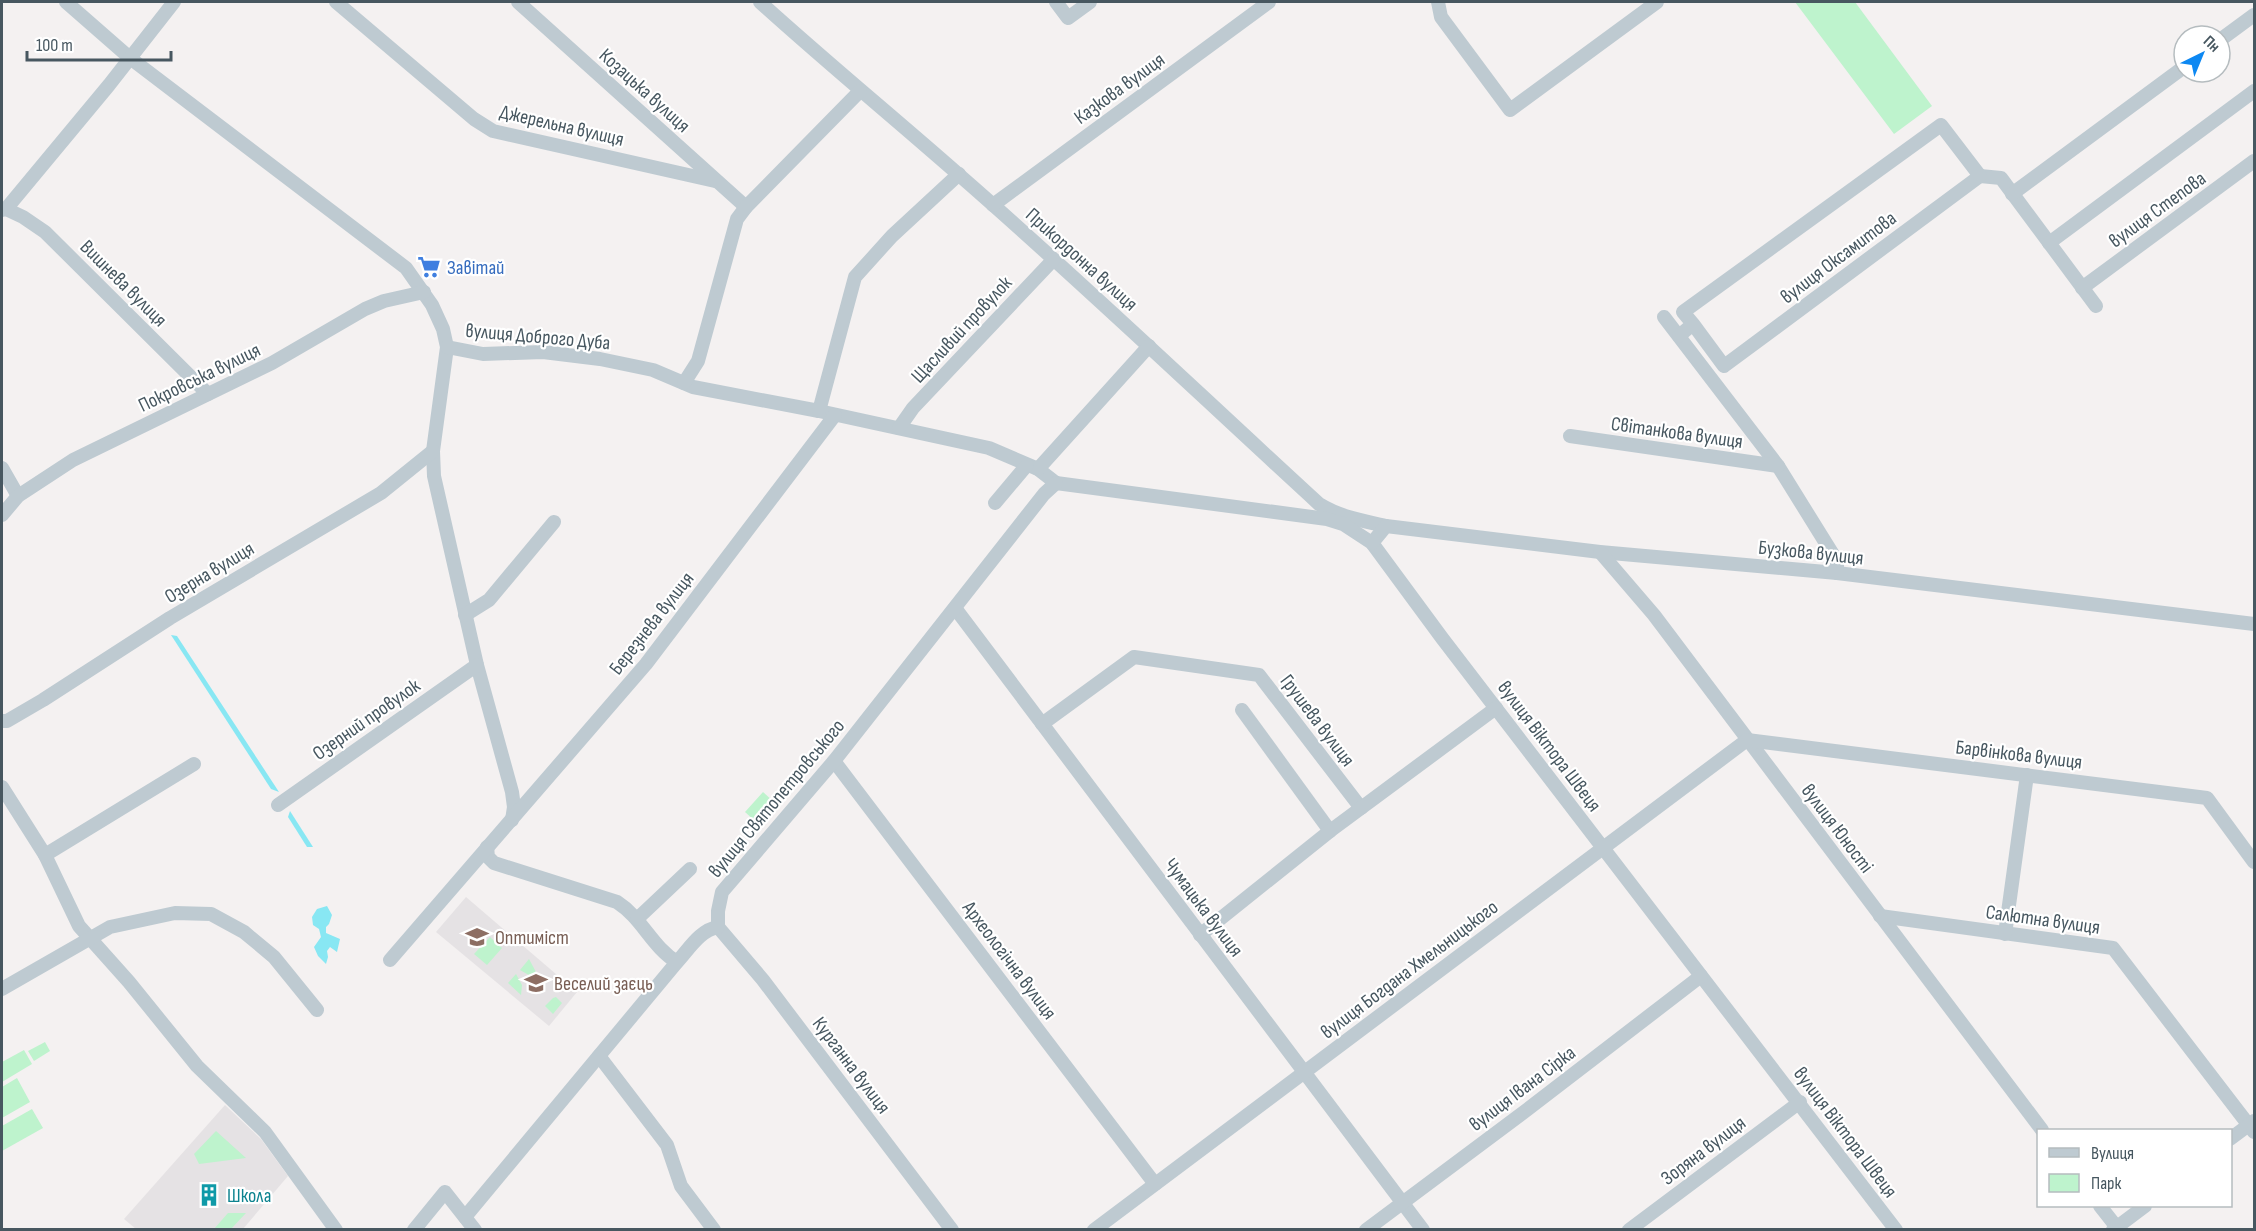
<svg xmlns="http://www.w3.org/2000/svg" width="2256" height="1231" font-family="'Sofia Sans Condensed',sans-serif">
<style>
.education{fill:#e5e2e4}
.green{fill:#bef3cd}
.water{fill:#88e7f3}
.lines{fill:none;stroke-linecap:round;stroke-linejoin:round}
.minor{stroke:#becad1;stroke-width:14}
.labels{text-anchor:middle;stroke-width:4.5;stroke-linejoin:round;paint-order:stroke}
.street-label{font-size:20px;fill:#475760;stroke:#fff}
.shop-label{font-size:20px;fill:#366cbe;stroke:#fff;text-anchor:start}
.education-label{font-size:20px;fill:#785e54;stroke:#fff;text-anchor:start}
.culture-label{font-size:20px;fill:#0d838f;stroke:#fff;text-anchor:start}
</style>
<rect width="100%" height="100%" fill="#f4f1f1"/>
<g class="education">
<polygon points="466,897 577,992 549,1026 436,932"/>
<polygon points="225,1105 261,1139 288,1176 243,1229 136,1229 124,1219"/>
</g>
<g class="green">
<polygon points="1795,2 1855,2 1932,106 1894,134"/>
<polygon points="763,792 774,802 756,822 745,812"/>
<polygon points="490,937 502,948 487,965 474,954"/>
<polygon points="529,959 536,972 534,978 520,970"/>
<polygon points="516,974 522,985 521,995 508,983"/>
<polygon points="556,997 562,1003 553,1014 545,1006 553,998"/>
<polygon points="45,1042 50,1051 34,1061 28,1051"/>
<polygon points="24,1050 32,1064 2,1082 2,1062"/>
<polygon points="17,1078 30,1102 2,1118 2,1087"/>
<polygon points="32,1109 43,1128 2,1151 2,1126"/>
<polygon points="216,1131 246,1158 199,1164 194,1154"/>
<polygon points="228,1213 246,1213 231,1229 214,1229"/>
</g>
<g class="water">
<polygon points="171,635 177,636 279,792 271,789"/>
<polygon points="290,811 313,847 307,847 288,817"/>
<polygon points="327,906 332,915 329,924 326,927 326,933 340,939 337,952 330,947 327,951 328,957 326,964 318,956 314,947 321,937 319,929 313,925 312,917 317,909"/>
</g>
<g class="lines">
<g class="minor">
<polyline points="66,2 130,58 406,268 432,305 443,329 447,347 433,451 434,476 477,665 512,792 514,807 512,820"/>
<polyline points="336,2 474,119 493,131 715,181"/>
<polyline points="518,2 746,207"/>
<path d="M760,2C825,61 892,116 958,174C1081,281 1199,394 1319,504C1340,517 1363,521 1386,526"/>
<polyline points="1056,2 1068,18 1090,2"/>
<polyline points="1438,2 1441,17 1510,110 1657,2"/>
<polyline points="2220,40 2254,15"/>
<polyline points="1980,176 2001,178 2096,306"/>
<polyline points="2012,194 2184,67"/>
<polyline points="993,205 1269,2"/>
<polyline points="6,209 23,217 45,232 208,394"/>
<polyline points="2,210 6,209 109,85 174,2"/>
<polyline points="2049,243 2254,91"/>
<polyline points="2082,288 2254,161"/>
<polyline points="1664,317 1778,466 1837,561 1837,573"/>
<polyline points="1679,336 1693,324 1724,366 1980,176 1941,125 1683,312 1693,324"/>
<polyline points="447,347 483,354 543,352 600,359 653,370 693,387 819,411 989,448 1038,469 1056,483"/>
<polyline points="684,383 698,361 737,219 746,207 860,91"/>
<polyline points="819,411 855,277 892,236 959,174"/>
<polyline points="899,428 913,408 1053,260"/>
<polyline points="1570,436 1778,466"/>
<polyline points="2,468 18,496"/>
<polyline points="1038,469 1149,346"/>
<polyline points="1056,483 1327,519 1343,524 1372,543 1442,638 1896,1230"/>
<polyline points="995,503 1027,465"/>
<polyline points="2,515 18,496 73,460 272,363 365,309 384,301 424,292"/>
<polyline points="1372,543 1386,526 1600,552 1837,573 2254,624"/>
<polyline points="1600,552 1654,615 2042,1130"/>
<polyline points="955,608 1423,1230"/>
<polyline points="465,615 489,600 554,522"/>
<polyline points="1242,710 1330,831"/>
<polyline points="2,721 7,721 43,700 170,618 381,493 433,451"/>
<polyline points="1042,724 1134,657 1259,675 1361,808"/>
<polyline points="834,761 1155,1184"/>
<polyline points="2,787 45,855 79,926 129,982 197,1066 265,1132 336,1230"/>
<polyline points="278,805 477,665"/>
<path d="M487,847L488,857L494,863L617,902C642,918 652,947 677,962"/>
<polyline points="45,855 194,764"/>
<polyline points="1880,916 2113,948 2254,1132"/>
<polyline points="637,919 690,869"/>
<polyline points="718,927 763,980 952,1230"/>
<polyline points="2005,934 2027,775"/>
<polyline points="1200,935 1330,831 1496,708"/>
<polyline points="390,960 646,664 835,415"/>
<polyline points="2,989 110,927 175,913 211,914 244,932 274,957 317,1010"/>
<polyline points="599,1056 667,1145 681,1186 714,1230"/>
<polyline points="2230,1139 2254,1121"/>
<polyline points="2100,1206 2119,1230"/>
<path d="M465,1217L677,962C689,949 700,930 718,927V911L722,892L834,761L1044,494L1056,483"/>
<polyline points="414,1230 445,1192 475,1230"/>
<polyline points="1094,1230 1747,740 2207,798 2254,862"/>
<polyline points="1366,1230 1528,1109 1701,976"/>
<polyline points="1629,1230 1800,1102"/>
<polyline points="2113,1230 2145,1206"/>
</g>
</g>
<defs>
<g id="supermarket-bare" transform="scale(1.8)"><path d="M-6-5.5h2.5l.6 2H6L4.5 2H-2.5L-4.4-4H-6ZM-1.5 3.2a1.3 1.3 0 1 0 .1 0ZM3 3.2a1.3 1.3 0 1 0 .1 0Z" fill="#3f7fe0" stroke="#fff" stroke-width="2.5" paint-order="stroke"/></g>
<g id="school-bare" transform="scale(1.8)"><path d="M0-5L7-2L0 1L-7-2ZM-4 1L0 2.5L4 1V4Q0 6-4 4Z" fill="#8d6e63" stroke="#fff" stroke-width="2.5" paint-order="stroke"/></g>
<g id="building-bare" transform="scale(1.8)"><path d="M-4-6H4V6H1V3H-1V6H-4ZM-2.5-4.3h1.7v1.8h-1.7ZM.8-4.3h1.7v1.8H.8ZM-2.5-1h1.7V.8h-1.7ZM.8-1h1.7V.8H.8Z" fill="#0f9aa8" stroke="#fff" stroke-width="2.5" paint-order="stroke"/></g>
</defs>
<g fill-rule="evenodd">
<use href="#supermarket-bare" x="429" y="267"/>
<use href="#school-bare" x="477" y="937"/>
<use href="#school-bare" x="536" y="983"/>
<use href="#building-bare" x="209" y="1195"/>
</g>
<g class="labels">
<g class="street-label">
<text transform="translate(1119 88) rotate(-36)" y="7">Казкова вулиця</text>
<text transform="translate(645 90) rotate(42)" y="7">Козацька вулиця</text>
<text transform="translate(562 125) rotate(13)" y="7">Джерельна вулиця</text>
<text transform="translate(2157 209) rotate(-36)" y="7">вулиця Степова</text>
<text transform="translate(1838 257) rotate(-37)" y="7">вулиця Оксамитова</text>
<text transform="translate(1082 259) rotate(42)" y="7">Прикордонна вулиця</text>
<text transform="translate(124 283) rotate(45)" y="7">Вишнева вулиця</text>
<text transform="translate(961 329) rotate(-47)" y="7">Щасливий провулок</text>
<text transform="translate(538 336) rotate(5)" y="7">вулиця Доброго Дуба</text>
<text transform="translate(199 377) rotate(-26)" y="7">Покровська вулиця</text>
<text transform="translate(1677 432) rotate(8)" y="7">Світанкова вулиця</text>
<text transform="translate(1811 552) rotate(6)" y="7">Бузкова вулиця</text>
<text transform="translate(209 572) rotate(-31)" y="7">Озерна вулиця</text>
<text transform="translate(651 623) rotate(-52)" y="7">Березнева вулиця</text>
<text transform="translate(366 719) rotate(-35)" y="7">Озерний провулок</text>
<text transform="translate(1318 720) rotate(53)" y="7">Грушева вулиця</text>
<text transform="translate(1550 746) rotate(53)" y="7">вулиця Віктора Швеця</text>
<text transform="translate(2019 754) rotate(7)" y="7">Барвінкова вулиця</text>
<text transform="translate(776 798) rotate(-50)" y="7">вулиця Святопетровського</text>
<text transform="translate(1838 828) rotate(53)" y="7">вулиця Юності</text>
<text transform="translate(1204 907) rotate(53)" y="7">Чумацька вулиця</text>
<text transform="translate(2043 919) rotate(8)" y="7">Салютна вулиця</text>
<text transform="translate(1010 960) rotate(53)" y="7">Археологічна вулиця</text>
<text transform="translate(1409 969) rotate(-37)" y="7">вулиця Богдана Хмельницького</text>
<text transform="translate(852 1065) rotate(53)" y="7">Курганна вулиця</text>
<text transform="translate(1522 1088) rotate(-37)" y="7">вулиця Івана Сірка</text>
<text transform="translate(1846 1132) rotate(53)" y="7">вулиця Віктора Швеця</text>
<text transform="translate(1703 1150) rotate(-37)" y="7">Зоряна вулиця</text>
</g>
<g class="shop-label">
<text x="447" y="274">Завітай</text>
</g>
<g class="education-label">
<text x="495" y="944">Оптиміст</text>
<text x="554" y="990">Веселий заєць</text>
</g>
<g class="culture-label">
<text x="227" y="1202">Школа</text>
</g>
</g>
<rect width="2256" height="1231" fill="none" stroke="#475760" stroke-width="6"/>
<rect x="2037" y="1129" width="195" height="78" fill="#ffffff" stroke="#b5bcbf" stroke-width="1.5"/>
<rect x="2049" y="1148" width="30" height="9" fill="#becad1" stroke="#b5bcbf" stroke-width="1.5"/>
<text x="2091" y="1159" font-size="18" fill="#475760">Вулиця</text>
<rect x="2049" y="1174" width="30" height="18" fill="#bef3cd" stroke="#b5bcbf" stroke-width="1.5"/>
<text x="2091" y="1189" font-size="18" fill="#475760">Парк</text>
<g transform="translate(2202 54) rotate(43)"><circle r="28" fill="#ffffff" stroke="#b5bcbf" stroke-width="1.5"/>
<path d="M0-4.5L10 22L0 15L-10 22Z" fill="#0d88f2"/>
<text y="-9" font-size="16" font-weight="bold" text-anchor="middle" fill="#475760">Пн</text>
</g>
<path d="M27 51v9h144v-9" fill="none" stroke="#475760" stroke-width="3"/>
<text x="36" y="51" font-size="18" fill="#475760" stroke="#ffffff" stroke-width="4.5" paint-order="stroke">100 m</text>
</svg>
